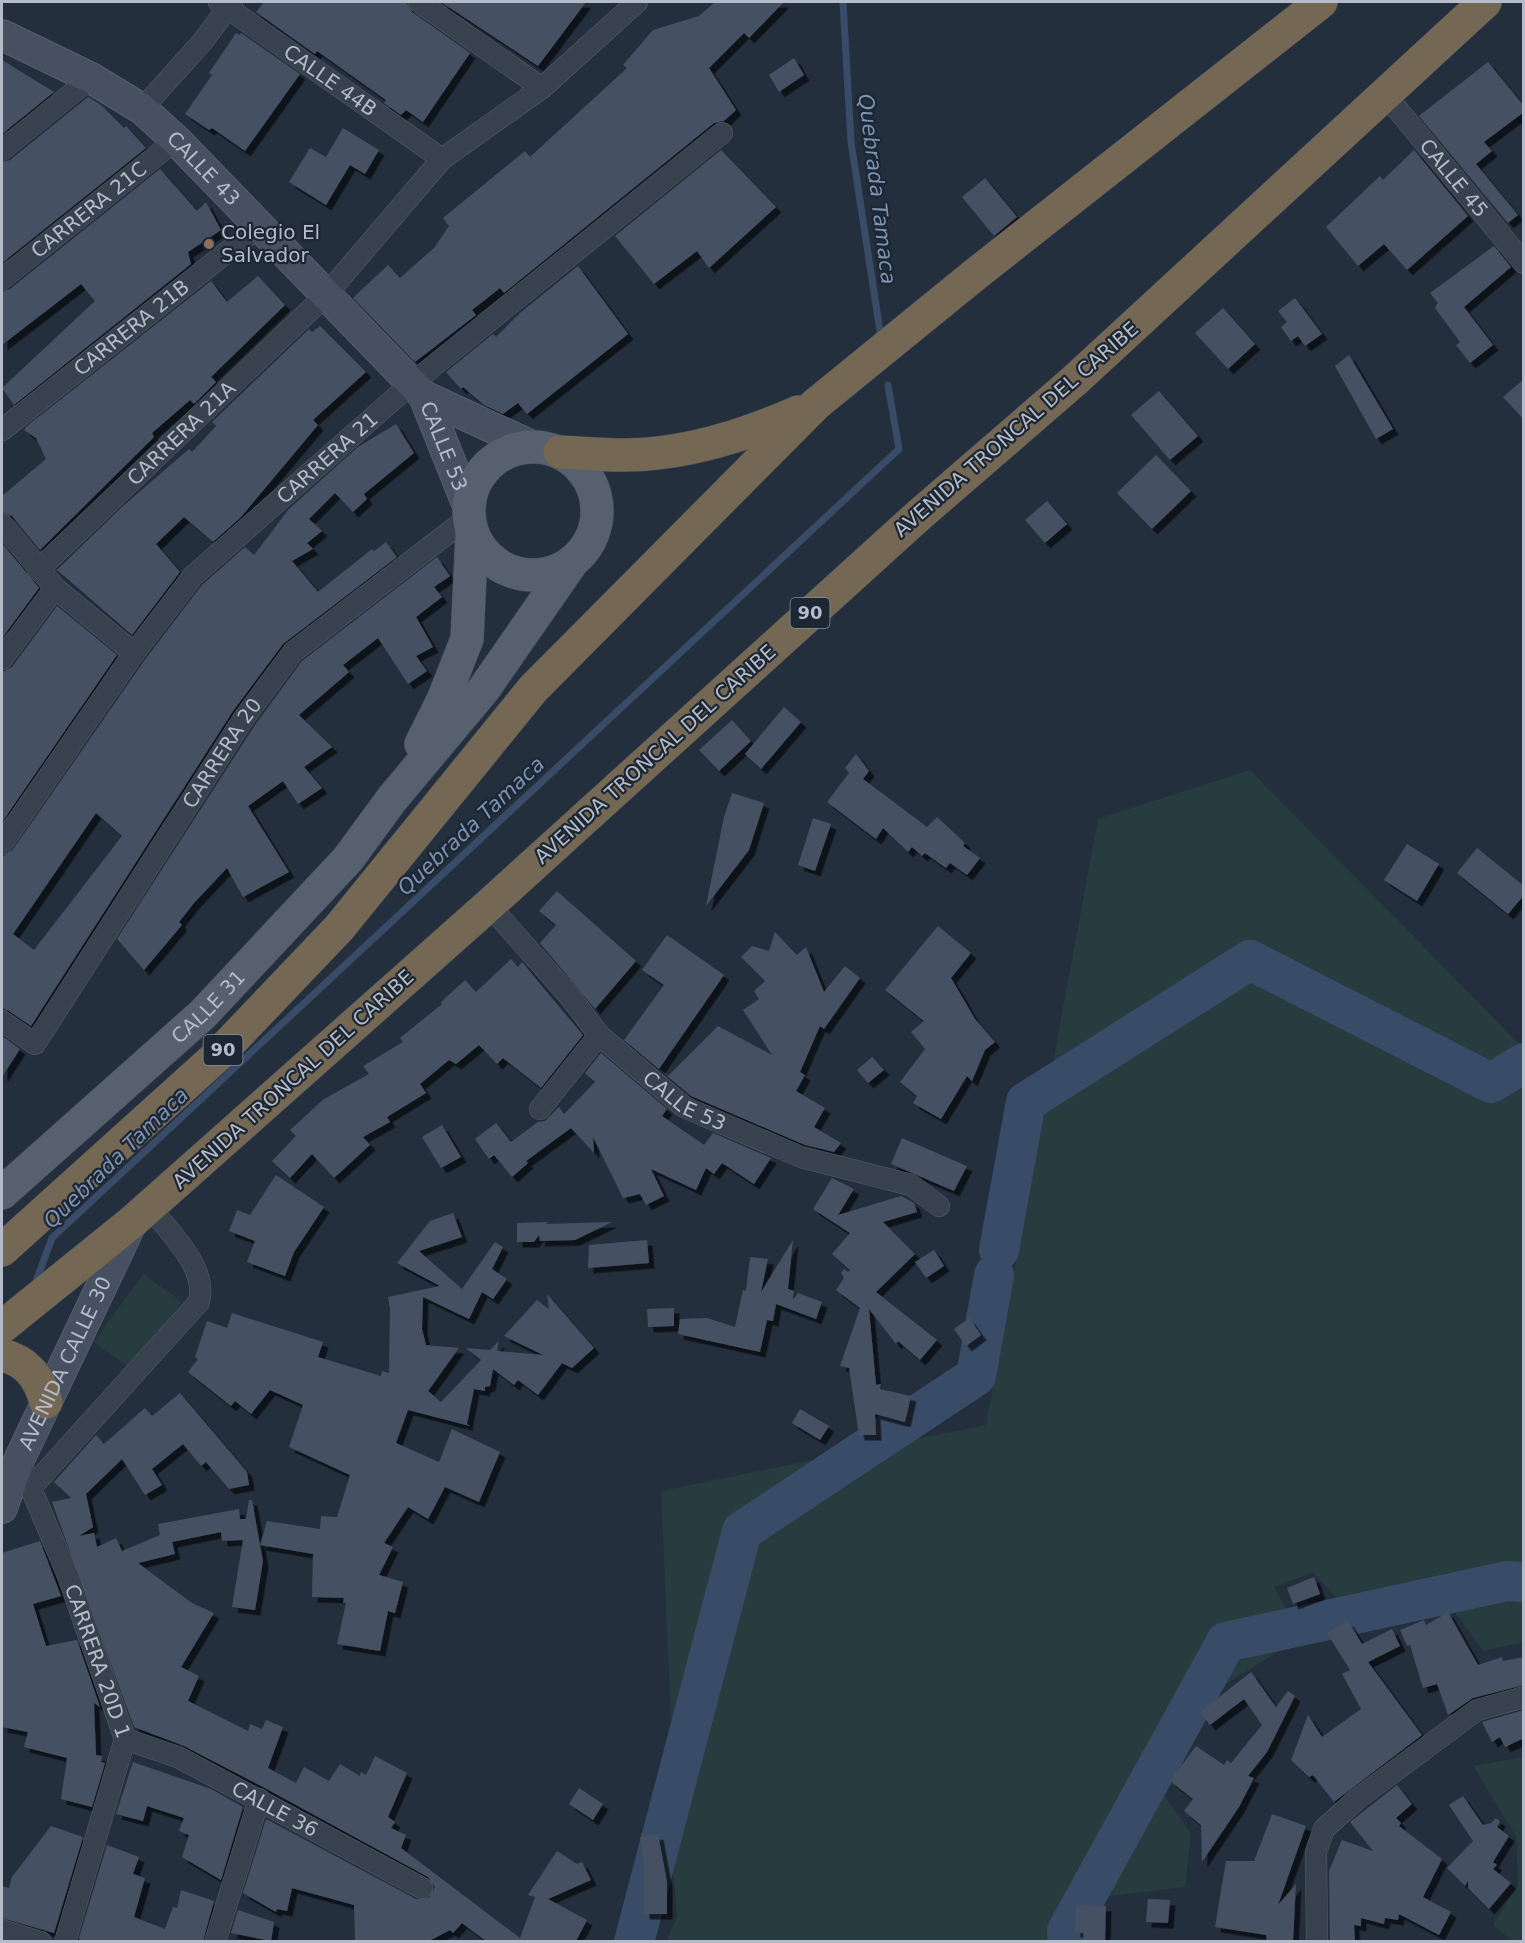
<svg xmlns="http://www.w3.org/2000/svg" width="1525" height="1943" font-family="'DejaVu Sans',sans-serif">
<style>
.green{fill:#263c3f}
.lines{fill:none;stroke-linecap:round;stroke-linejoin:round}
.stream{stroke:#394c67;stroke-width:7}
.river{stroke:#394c67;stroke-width:40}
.building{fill:#455162;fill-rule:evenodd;filter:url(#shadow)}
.street-casing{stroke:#565f6c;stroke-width:22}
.secondary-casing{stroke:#565f6c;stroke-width:32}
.primary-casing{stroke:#414a57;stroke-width:34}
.highway-casing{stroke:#434c59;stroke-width:34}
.street{stroke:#38414e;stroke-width:21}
.secondary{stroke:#465061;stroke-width:30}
.primary{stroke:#56606e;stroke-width:33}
.highway{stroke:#746855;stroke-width:33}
.education-dot{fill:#8d6e63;stroke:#1d2633;stroke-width:2}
.labels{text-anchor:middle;stroke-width:4.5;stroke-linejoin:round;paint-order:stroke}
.shield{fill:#1d2633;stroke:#878f9c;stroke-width:1.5}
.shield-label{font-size:18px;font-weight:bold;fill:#b4bcc9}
.street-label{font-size:20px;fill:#b4bcc9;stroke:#1d2633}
.poi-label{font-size:20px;fill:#b4bcc9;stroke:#1d2633;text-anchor:start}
.water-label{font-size:21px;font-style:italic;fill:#7c92b1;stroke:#1d2633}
</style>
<defs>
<filter id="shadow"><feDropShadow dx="5.5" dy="5.5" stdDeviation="0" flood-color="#0009"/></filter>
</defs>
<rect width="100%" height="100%" fill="#242f3e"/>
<g class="green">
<polygon points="1250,770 1523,1048 1523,1642 1483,1651 1450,1605 1368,1632 1313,1572 1274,1587 1302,1637 1221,1687 1152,1778 1191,1834 1185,1887 1069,1901 1074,1941 666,1941 677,1917 672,1856 686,1796 673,1766 661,1491 986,1425 1098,819"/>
<polygon points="143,1274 182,1302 133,1370 94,1342"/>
<polygon points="1523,1757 1523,1941 1513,1941 1493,1925 1518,1885 1516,1836 1473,1766"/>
</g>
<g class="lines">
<g class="stream">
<polyline points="843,2 851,142 881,338"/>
<polyline points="35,1284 52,1238 899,449 888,385"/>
</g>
<g class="river">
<polyline points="999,1250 1026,1102 1250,960 1491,1083 1524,1063"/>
<polyline points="634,1942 742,1531 976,1376 994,1275"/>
<polyline points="1068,1942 1067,1931 1226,1642 1507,1581 1524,1582"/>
</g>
</g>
<g class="building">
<polygon points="264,2 406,2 412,12 470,53 423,122 406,110 401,115 384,103 386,100 317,51 315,54 256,12"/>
<polygon points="441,2 586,2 538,66"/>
<polygon points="715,2 784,2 749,38 744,33 709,68 736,110 724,121 714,123 504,293 500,288 472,310 476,315 415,362 353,298 388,265 400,278 434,248 449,226 443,218 525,151 530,157 627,68 623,65 653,30 699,16"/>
<polygon points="236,33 240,35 241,33 300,74 245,151 212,128 209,130 185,114 212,75 209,73"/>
<polygon points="794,58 804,75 779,92 769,75"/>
<polygon points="2,60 54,92 2,134"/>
<polygon points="1488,62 1524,106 1524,112 1484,142 1492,151 1476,164 1518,215 1508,223 1419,116"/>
<polygon points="88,97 101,105 124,128 126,126 146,148 2,263 2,162 10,160"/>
<polygon points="343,128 379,150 365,174 350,165 326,205 289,182 310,148 326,157"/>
<polygon points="721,150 776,207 709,268 697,251 654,284 615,236"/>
<polygon points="1414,150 1468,216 1407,270 1384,244 1358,266 1326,227 1380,176 1383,180"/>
<polygon points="160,169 197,211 206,202 221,230 188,252 191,264 14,405 2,388 95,301 81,284 2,345 2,291 10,289"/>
<polygon points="985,178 1017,217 994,236 962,197"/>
<polygon points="1494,246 1511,267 1464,307 1493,345 1470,363 1456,345 1460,342 1435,308 1438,303 1430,293"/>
<polygon points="578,266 628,334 527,414 518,403 503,414 484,405 463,387 461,389 446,372 493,334 496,337 520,313"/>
<polygon points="258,276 285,305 211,377 216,382 194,404 190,400 152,433 154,437 40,550 12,516 2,512 2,496 46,459 36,438 24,430 27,426 211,281 227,302"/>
<polygon points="1295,298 1322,334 1305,346 1298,336 1291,341 1281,327 1287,322 1278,311"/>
<polygon points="1223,308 1255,344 1228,369 1195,333"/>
<polygon points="320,326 366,372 313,420 318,425 241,517 213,542 184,517 156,544 180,572 132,635 57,570 122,507 189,449 192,452 216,426 212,422 309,329 312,332"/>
<polygon points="1349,355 1393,429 1376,439 1335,366"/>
<polygon points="1524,379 1524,420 1503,397"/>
<polygon points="1159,391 1198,436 1170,460 1131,415"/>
<path d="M396,424L414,453L364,494L367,499L353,512L335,493L309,519L322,531L307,543L313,549L292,561L318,592L372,549L374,551L386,542L397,557L283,644L233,711L31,1026L9,1011L2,1008V857L12,851L144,661L202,585L245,547L254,555L289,509L358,447ZM96,813L122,836L34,950L13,934Z"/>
<polygon points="1156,455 1191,491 1152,529 1117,493"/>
<polygon points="1047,501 1067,524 1045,543 1025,520"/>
<polygon points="2,543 39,588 2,638"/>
<polygon points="437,557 450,576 434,587 442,597 416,617 433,647 416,656 427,671 408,684 378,638 343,665 349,672 299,715 332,747 304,767 322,788 298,804 283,781 248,806 289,872 243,897 227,868 194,903 179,922 182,925 144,970 117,939 255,725 302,661"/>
<polygon points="57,606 117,655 2,822 2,672 12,667"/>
<polygon points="784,707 801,722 761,769 745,754"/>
<polygon points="732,720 751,741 719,771 699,750"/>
<polygon points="856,754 869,771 863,779 927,827 937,817 965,843 963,846 980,858 967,875 950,863 946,868 925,853 922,856 912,847 908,852 883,828 876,839 827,802 849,773 845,768"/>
<polygon points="732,793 764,803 749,850 706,906 724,817"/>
<polygon points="813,818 831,824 815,871 798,865"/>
<polygon points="1407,844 1439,864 1417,901 1384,880"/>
<polygon points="1477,848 1524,886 1524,895 1508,914 1457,873"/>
<polygon points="557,891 636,961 595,1009 540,943 556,925 539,911"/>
<polygon points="938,926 971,953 951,978 975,1019 995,1042 985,1050 972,1081 967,1076 941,1119 913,1103 917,1096 900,1082 925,1049 911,1032 924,1021 885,990"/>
<polygon points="775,932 797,955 806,947 824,992 845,966 860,978 824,1029 820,1026 800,1072 805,1075 796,1091 825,1108 814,1127 841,1143 834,1152 805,1145 691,1096 624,1040 664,985 642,970 667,935 724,975 659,1069 668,1076 718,1026 772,1055 743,1010 759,999 754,991 765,981 741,957 752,946 769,951"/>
<polygon points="511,959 518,967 522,962 583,1035 541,1088 503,1058 497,1064 479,1045 456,1064 449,1060 420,1084 426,1093 387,1117 390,1122 363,1137 370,1145 334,1178 312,1154 290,1178 272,1161 296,1136 290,1130 324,1099 369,1074 363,1066 403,1042 400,1038 442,1004 441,1002 465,980 476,992"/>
<polygon points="2,1036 20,1049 2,1077"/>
<polygon points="601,1053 667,1109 662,1116 704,1145 713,1133 771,1158 754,1184 722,1163 714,1174 706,1168 696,1190 651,1169 664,1196 646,1205 640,1194 623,1198 593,1137 594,1153 571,1128 526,1161 528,1163 512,1177 494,1155 489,1159 475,1139 496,1123 511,1142 538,1122 545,1121 559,1107 564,1114 595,1082 585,1073"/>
<polygon points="872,1057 884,1070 868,1083 857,1070"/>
<polygon points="442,1125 461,1157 441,1168 422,1137"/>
<polygon points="902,1138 967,1166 954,1191 891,1164"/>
<polygon points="276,1175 324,1207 294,1252 285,1276 247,1262 255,1241 229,1231 237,1210 250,1215"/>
<polygon points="832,1178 854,1189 838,1215 901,1196 914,1203 917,1212 883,1222 915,1254 876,1292 937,1340 920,1360 898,1341 896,1344 869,1309 876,1385 881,1384 880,1389 911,1396 905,1422 875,1414 876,1435 859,1435 849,1368 840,1366 860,1308 836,1290 844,1278 841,1273 844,1269 848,1272 850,1270 832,1254 850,1233 813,1209"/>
<polygon points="453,1213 462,1237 419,1251 462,1289 495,1242 503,1247 492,1269 507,1279 493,1299 482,1292 469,1319 423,1297 422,1329 426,1345 459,1348 428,1391 441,1402 481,1360 466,1348 490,1350 499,1341 497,1351 543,1355 504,1336 537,1300 549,1309 547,1294 594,1348 572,1368 562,1363 538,1395 518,1380 514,1385 493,1369 490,1386 485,1387 485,1391 474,1389 467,1424 470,1426 408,1410 396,1443 439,1462 452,1429 500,1452 479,1502 445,1487 428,1519 408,1507 384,1543 393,1547 379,1575 403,1582 395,1613 388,1611 380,1651 337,1644 346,1603 343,1603 344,1598 312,1597 313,1554 260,1545 263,1561 255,1610 232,1607 243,1540 222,1541 221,1532 172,1542 175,1554 138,1563 192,1603 214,1613 181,1667 199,1676 188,1701 248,1731 250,1724 262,1729 266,1720 283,1727 268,1768 296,1783 304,1767 329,1781 340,1764 360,1776 361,1772 366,1775 375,1756 407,1773 388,1817 395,1822 391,1828 406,1835 401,1848 520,1938 535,1897 528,1895 557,1851 577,1864 582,1862 591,1880 548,1899 587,1920 576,1941 486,1941 462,1923 453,1933 450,1930 429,1941 355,1941 354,1905 292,1888 287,1911 277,1909 276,1912 243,1893 266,1819 416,1899 429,1898 435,1887 428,1877 263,1787 184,1746 134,1727 52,1502 71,1498 54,1482 96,1435 104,1444 145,1408 152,1416 180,1393 247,1472 249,1485 229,1489 206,1462 201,1466 183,1444 152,1469 162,1485 145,1495 122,1459 86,1494 93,1527 79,1536 94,1533 97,1547 116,1538 122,1551 160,1535 158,1524 239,1509 240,1519 246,1519 249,1500 252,1500 260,1545 267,1521 320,1529 321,1516 337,1517 350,1475 289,1447 303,1405 270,1390 251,1414 235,1401 231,1406 188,1372 198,1359 195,1357 207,1321 227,1328 232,1313 323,1342 318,1357 381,1376 382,1371 389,1373 390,1308 388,1297 440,1286 397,1263 430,1221"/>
<polygon points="548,1222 546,1224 612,1222 575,1240 540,1241 539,1235 534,1242 517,1242 517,1223"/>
<polygon points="647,1240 649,1263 588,1268 589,1245"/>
<polygon points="793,1240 788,1289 794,1291 793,1299 798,1293 822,1302 816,1319 776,1304 773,1321 767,1320 760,1352 678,1334 680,1319 707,1318 735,1327 743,1290 746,1291 750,1257 768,1259 761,1292"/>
<polygon points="934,1250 944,1266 926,1278 915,1262"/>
<polygon points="674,1308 674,1326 648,1327 647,1309"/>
<polygon points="969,1318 981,1335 966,1346 954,1329"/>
<polygon points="800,1409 829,1426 820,1440 792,1423"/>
<polygon points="40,1541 61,1596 33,1604 46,1646 77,1640 100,1707 94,1703 96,1755 102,1756 101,1762 105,1763 92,1807 61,1799 67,1758 24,1747 28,1732 2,1727 2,1553"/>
<polygon points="1314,1577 1320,1594 1293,1604 1287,1588"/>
<polygon points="1448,1612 1478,1665 1502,1657 1503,1661 1524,1657 1524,1685 1473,1698 1448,1715 1437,1684 1423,1688 1410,1645 1407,1646 1400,1630 1424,1620 1426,1625"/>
<polygon points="1348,1621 1362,1644 1392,1629 1400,1646 1368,1662 1422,1735 1334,1802 1313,1775 1309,1777 1291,1760 1308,1715 1322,1737 1361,1709 1342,1674 1350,1670 1327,1633"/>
<polygon points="1251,1672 1276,1707 1288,1691 1295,1696 1267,1752 1248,1776 1254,1778 1239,1807 1202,1862 1201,1825 1184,1811 1193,1799 1170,1781 1196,1746 1224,1765 1227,1760 1231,1763 1262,1725 1244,1699 1210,1725 1200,1712"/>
<polygon points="1524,1710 1524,1738 1505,1747 1500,1737 1492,1742 1482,1722"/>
<polygon points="133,1762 211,1789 243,1807 221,1880 182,1857 189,1835 179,1831 184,1818 147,1806 143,1821 116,1814"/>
<polygon points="1397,1785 1412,1804 1396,1818 1401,1823 1399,1826 1442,1859 1423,1897 1451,1912 1439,1935 1399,1914 1398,1920 1385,1918 1384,1924 1361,1918 1361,1926 1354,1925 1355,1941 1330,1941 1329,1871 1342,1840 1373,1851 1350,1822"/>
<polygon points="579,1788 603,1804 593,1820 569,1804"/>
<polygon points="1463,1796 1483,1825 1491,1823 1496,1818 1500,1821 1497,1827 1509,1836 1493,1862 1497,1865 1493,1869 1511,1883 1489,1909 1468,1888 1468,1881 1465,1886 1447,1868 1473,1841 1449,1805"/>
<polygon points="1272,1814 1306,1826 1278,1905 1296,1884 1293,1941 1267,1941 1266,1935 1215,1927 1226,1861 1254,1861"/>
<polygon points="51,1826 83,1837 54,1933 2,1918 2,1886 9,1888 12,1877"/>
<polygon points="658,1834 667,1882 667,1914 644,1914 644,1864 640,1837"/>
<polygon points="107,1845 139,1857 133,1874 145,1878 134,1917 165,1929 173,1907 177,1908 181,1890 214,1901 203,1941 81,1941 79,1938"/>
<polygon points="1148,1899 1170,1900 1168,1923 1146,1922"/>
<polygon points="1076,1905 1106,1906 1105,1941 1084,1941 1083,1933 1075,1932"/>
<polygon points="238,1910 274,1922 271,1941 231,1933"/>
</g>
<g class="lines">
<g class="street-casing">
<g id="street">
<path id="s1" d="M219,2L442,159"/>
<polyline points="419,2 542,88"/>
<path id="s2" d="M1384,93L1524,263"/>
<polyline points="142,109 203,41 232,2"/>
<polyline points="2,150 91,78"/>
<path id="s3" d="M2,279L176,140"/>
<path id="s4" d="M2,430L260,226"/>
<polyline points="2,524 55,588 134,653"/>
<path id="s5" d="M38,570L325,296L442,159L542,88L637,2"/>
<polyline points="2,659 55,588"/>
<path id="s6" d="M2,844L134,653L193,576L411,384L722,133"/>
<path id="s7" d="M489,905L571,998L599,1035L684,1107L801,1157L911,1185L939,1206"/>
<path id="s8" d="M2,1021L35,1044L244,718L293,652L469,517"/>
<polyline points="540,1109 599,1035"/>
<path id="s9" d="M19,1460L68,1576L125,1739L65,1942"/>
<path d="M31,1488L199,1302C208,1267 169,1232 149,1206"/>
<path id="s10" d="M125,1739L178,1757L422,1888"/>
<polyline points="2,1930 41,1942"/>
<polyline points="215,1942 259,1799"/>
<polyline points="1317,1942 1316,1852 1324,1829 1357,1799 1477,1710 1524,1697"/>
</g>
</g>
<g class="secondary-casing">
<g id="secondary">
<path id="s11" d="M2,35L91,78L142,109L176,140L424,396L532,446"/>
<path id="s12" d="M424,396L468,506"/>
<path id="s13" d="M2,1508L19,1460L132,1222"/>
</g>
</g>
<g class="primary-casing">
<g id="primary">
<circle cx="533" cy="511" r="64"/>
<polyline points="421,744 443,700 467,639 472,533"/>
<path id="s14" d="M2,1193L203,1014L348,859L392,799L484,689L570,565"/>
</g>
</g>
<g class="highway-casing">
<g id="highway">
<path d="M560,452C581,453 603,455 624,455C685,455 744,436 798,412"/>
<polyline points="2,1250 217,1056 339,928 533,689 816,404 977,273 1321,2"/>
<polyline points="2,1327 132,1222 489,905 918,516 1074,381 1485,2"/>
<path d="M2,1355C27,1361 39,1377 46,1402"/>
</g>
</g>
<use href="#street" class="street"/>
<use href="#secondary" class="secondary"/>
<use href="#primary" class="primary"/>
<use href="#highway" class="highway"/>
</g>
<circle class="education-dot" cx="209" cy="244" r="6"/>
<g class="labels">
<g class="shield">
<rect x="790.5" y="598" width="39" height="30" rx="4.5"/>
<rect x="203.5" y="1035" width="39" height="30" rx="4.5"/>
</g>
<g class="shield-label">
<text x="810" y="619">90</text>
<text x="223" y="1056">90</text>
</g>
<g class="street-label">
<text dy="7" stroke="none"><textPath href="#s1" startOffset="136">CALLE 44B</textPath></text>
<text dy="7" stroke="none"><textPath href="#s11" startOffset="244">CALLE 43</textPath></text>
<text dy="7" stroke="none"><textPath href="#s2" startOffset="110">CALLE 45</textPath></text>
<text dy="7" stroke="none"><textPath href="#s3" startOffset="111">CARRERA 21C</textPath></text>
<text dy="7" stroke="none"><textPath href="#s4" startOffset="165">CARRERA 21B</textPath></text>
<text transform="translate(1016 429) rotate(-41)" y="7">AVENIDA TRONCAL DEL CARIBE</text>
<text dy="7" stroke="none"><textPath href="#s5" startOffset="198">CARRERA 21A</textPath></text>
<text dy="7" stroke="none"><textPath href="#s12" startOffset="54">CALLE 53</textPath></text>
<text dy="7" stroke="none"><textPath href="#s6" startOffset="508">CARRERA 21</textPath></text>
<text dy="7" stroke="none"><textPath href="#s8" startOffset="386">CARRERA 20</textPath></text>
<text transform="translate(655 754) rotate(-42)" y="7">AVENIDA TRONCAL DEL CARIBE</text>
<text dy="7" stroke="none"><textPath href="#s14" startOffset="278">CALLE 31</textPath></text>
<text transform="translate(293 1079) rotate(-42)" y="7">AVENIDA TRONCAL DEL CARIBE</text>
<text dy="7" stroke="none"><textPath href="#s7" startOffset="279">CALLE 53</textPath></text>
<text dy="7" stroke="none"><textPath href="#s13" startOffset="158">AVENIDA CALLE 30</textPath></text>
<text dy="7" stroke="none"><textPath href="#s9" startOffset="216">CARRERA 20D 1</textPath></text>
<text dy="7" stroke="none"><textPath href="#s10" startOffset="166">CALLE 36</textPath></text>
</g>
<g class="poi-label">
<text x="221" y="239">Colegio El<tspan x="221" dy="23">Salvador</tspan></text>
</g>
<g class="water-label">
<text transform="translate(877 189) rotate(83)" y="7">Quebrada Tamaca</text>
<text transform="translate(471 826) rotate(-43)" y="7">Quebrada Tamaca</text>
<text transform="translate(116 1158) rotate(-44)" y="7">Quebrada Tamaca</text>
</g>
</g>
<rect width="1525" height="1943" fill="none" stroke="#b4bcc9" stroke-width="6"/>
</svg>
